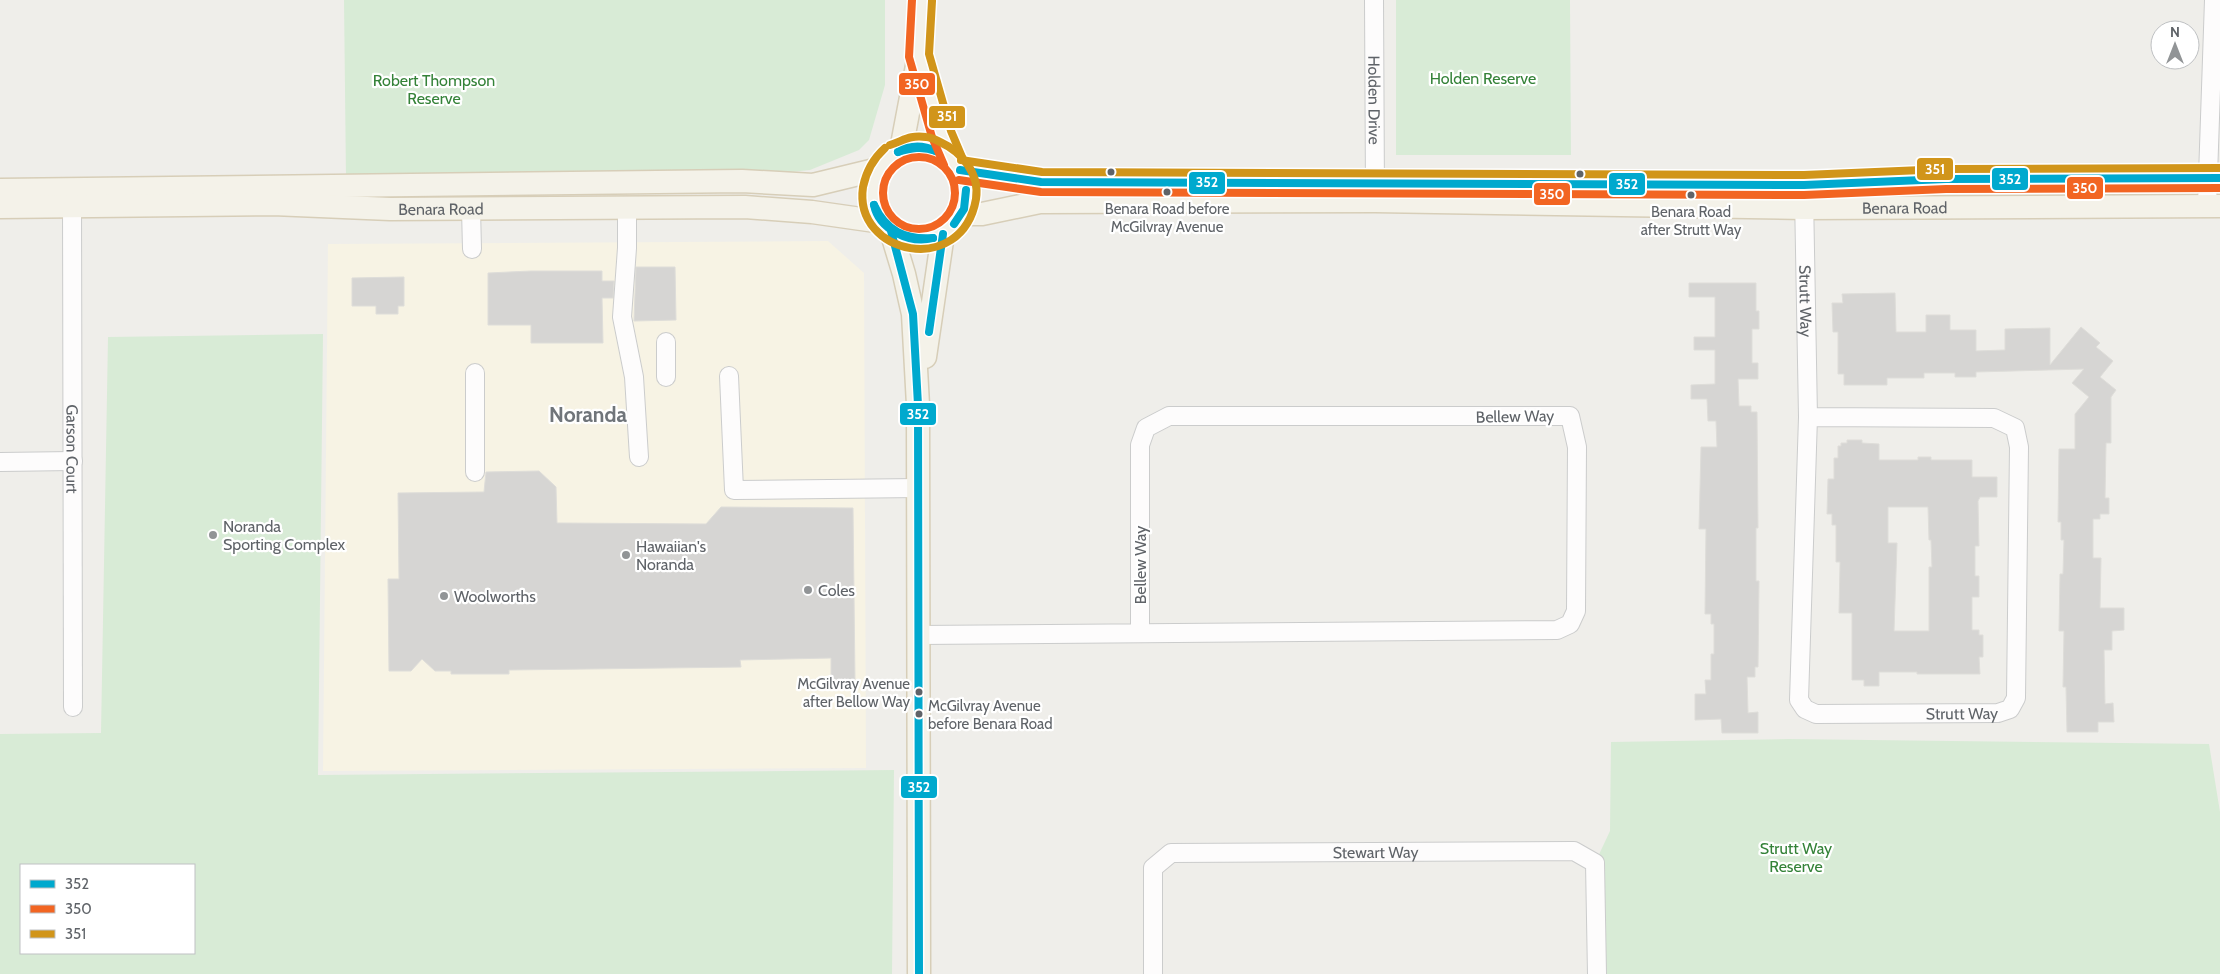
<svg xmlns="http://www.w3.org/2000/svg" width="2220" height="974" font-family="Cabin,sans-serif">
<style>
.commercial{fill:#f7f3e4}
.green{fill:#d8ebd6;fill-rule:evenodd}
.building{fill:#d6d5d3;stroke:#deddd9;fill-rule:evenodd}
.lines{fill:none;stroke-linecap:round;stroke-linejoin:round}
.minor-casing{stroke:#cbcccc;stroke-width:20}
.major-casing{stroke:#d7ceb8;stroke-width:25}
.minor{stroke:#fdfcfc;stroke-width:18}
.major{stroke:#f4f2e9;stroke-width:22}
.bus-1-casing{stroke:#fff;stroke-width:11}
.bus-2-casing{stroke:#fff;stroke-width:11}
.bus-3-casing{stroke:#fff;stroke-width:11}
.bus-1{stroke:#00a9ce;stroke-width:8}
.bus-2{stroke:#f26522;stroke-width:8}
.bus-3{stroke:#d1951a;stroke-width:8}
.bus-dot{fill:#5f6368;stroke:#fff;stroke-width:2}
.poi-dot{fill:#919496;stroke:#fff;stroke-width:2}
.labels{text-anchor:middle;stroke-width:4.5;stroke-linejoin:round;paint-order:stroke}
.bus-label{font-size:15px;fill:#5f6368;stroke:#fff}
.park-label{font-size:16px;fill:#348238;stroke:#fff}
.street-label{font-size:16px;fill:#5f6368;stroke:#fff}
.poi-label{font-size:16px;fill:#5f6368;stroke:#fff;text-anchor:start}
.district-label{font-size:21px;font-weight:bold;fill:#70757a;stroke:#fff}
.line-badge{stroke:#fff;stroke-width:2}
.badge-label{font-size:14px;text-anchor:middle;font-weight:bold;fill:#fff}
</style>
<rect width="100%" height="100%" fill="#efeeea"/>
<polygon class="commercial" points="828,241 864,273 866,768 323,771 328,244"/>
<g class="green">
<polygon points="344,0 885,0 885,85 869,140 859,150 810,170 772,174 346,179"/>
<polygon points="1396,0 1570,0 1571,155 1396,155"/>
<path d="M323,334L318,775L894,770L892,974H0V734L101,733L108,337ZM21,865H194V953H21Z"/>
<polygon points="1788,739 2209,744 2220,812 2220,974 1597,974 1595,863 1610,831 1611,742"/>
</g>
<g class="building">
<polygon points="636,267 675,267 676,320 634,321"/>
<polygon points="531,271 602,271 602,281 614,281 613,298 602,298 603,343 531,343 531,325 488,325 488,273"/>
<polygon points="404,277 404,306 398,306 398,314 376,314 376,306 352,306 352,278"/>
<polygon points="1689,283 1756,283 1756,311 1759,311 1759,329 1752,329 1752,363 1758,363 1758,379 1738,379 1739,406 1751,406 1751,412 1757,412 1758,528 1756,528 1756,581 1759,581 1758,667 1755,667 1755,677 1747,677 1748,713 1758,712 1758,733 1722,733 1721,719 1695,720 1695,694 1706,694 1705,680 1711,680 1711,654 1714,654 1714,624 1711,624 1711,614 1705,614 1706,529 1699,529 1701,447 1717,447 1716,421 1708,421 1707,399 1691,399 1691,385 1715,384 1715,350 1694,350 1694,337 1715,337 1715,297 1689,297"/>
<polygon points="1895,293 1896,332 1926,332 1926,315 1950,315 1950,330 1976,330 1976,351 2005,350 2005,329 2050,328 2050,365 2081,327 2100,343 2096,347 2113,361 2100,377 2116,390 2111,397 2111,443 2106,443 2105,498 2109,498 2109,514 2100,514 2100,519 2093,519 2093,558 2101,558 2100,608 2124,608 2124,630 2112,631 2112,650 2104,650 2105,704 2113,703 2114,722 2098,722 2098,732 2067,732 2066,687 2063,687 2064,631 2059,631 2060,574 2063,574 2064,540 2061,540 2061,522 2058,522 2059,449 2075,449 2075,414 2089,397 2072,383 2084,369 1976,372 1976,377 1955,377 1955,373 1924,373 1924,378 1887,378 1887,385 1844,385 1844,374 1838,374 1838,332 1833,332 1832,303 1843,303 1842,294"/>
<path d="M1847,440H1862V443L1879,444V460H1918V457H1931V460H1972V477H1997V497H1980L1978,501L1979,546H1975V576H1979V597H1972V630H1979V635H1983V657H1979L1980,674H1917V672H1879V686H1864V680H1852V613H1839L1840,565V562H1836V525H1832V514H1827L1828,479H1834V458H1838V446H1841V443H1847ZM1888,507H1928L1929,540H1931L1932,567H1929V631H1894L1897,543H1888Z"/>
<polygon points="539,471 556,487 557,523 706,524 721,507 853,508 855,681 831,682 831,658 740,660 741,667 509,670 509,674 451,674 451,671 435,671 422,659 411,671 389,671 388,579 399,579 398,493 484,492 486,472"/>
</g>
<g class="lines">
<g class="minor-casing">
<g id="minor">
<path id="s1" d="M1374,0L1375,194"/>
<path id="s2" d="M72,195L73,707"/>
<path id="s3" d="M1804,195L1808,417L1799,700L1805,709L1816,714L1998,713L2010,709L2016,698L2019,447L2015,428L1994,418L1808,417"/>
<polyline points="2207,206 2214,0"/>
<polyline points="627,208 627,248 622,317 634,377 639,457"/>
<polyline points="471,209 472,249"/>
<polyline points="666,342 666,377"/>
<polyline points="475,373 475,472"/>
<polyline points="729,376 734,490 919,488"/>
<polyline points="0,462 73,461"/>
<polyline points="918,635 1557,630 1570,624 1576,611 1577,447 1570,416 1169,416 1146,428 1140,445 1140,633"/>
<path id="s4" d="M1153,974V868L1171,853L1574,851L1595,863L1597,974"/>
</g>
</g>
<g class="major-casing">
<g id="major">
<polyline points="920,59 942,134 953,161"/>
<circle cx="919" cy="193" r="47"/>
<polyline points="901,150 919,55 922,0"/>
<polyline points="960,170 1041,182 1804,185 1946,179 2220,178"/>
<polyline points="0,190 742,181 813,185 879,169"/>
<path id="s5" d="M0,207L273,204L390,209L745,207L812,212L882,222"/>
<path id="s6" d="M961,214H982L1040,202L1375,201L1804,208L2220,206"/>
<polyline points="891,231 904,274 913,314 918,405 919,974"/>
<polyline points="925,357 943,234"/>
</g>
</g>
<use href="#minor" class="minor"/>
<use href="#major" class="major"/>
<g class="bus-1-casing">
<g id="bus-1">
<path d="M898,152C910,145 923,145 936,151"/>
<path d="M898,152C911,148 922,146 936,151"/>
<polyline points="960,170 1041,182 1804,185 1946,179 2220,178"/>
<path d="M874,205C886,231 905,240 933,238"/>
<path d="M874,205C879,230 910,244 933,238"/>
<polyline points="954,224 964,209 966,190"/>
<polyline points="891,231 913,314 918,405 919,974"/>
<polyline points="929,332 943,234"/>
</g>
</g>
<g class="bus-2-casing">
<g id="bus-2">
<polyline points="912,0 909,57 932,137 944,165"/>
<circle cx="919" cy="193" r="36"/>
<polyline points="959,180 1041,192 1804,195 1946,189 2220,188"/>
</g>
</g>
<g class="bus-3-casing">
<g id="bus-3">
<polyline points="932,1 929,54 951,131 962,157"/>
<path d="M885,148C874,158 866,172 863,187C853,255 962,278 976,199C980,174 962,152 940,142C936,140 931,137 926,137C909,135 905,140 890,145"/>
<polyline points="961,160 1042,172 1804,175 1946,169 2220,168"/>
</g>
</g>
<use href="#bus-1" class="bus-1"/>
<use href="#bus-2" class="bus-2"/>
<use href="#bus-3" class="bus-3"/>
</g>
<g class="bus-dot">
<circle cx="1111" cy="172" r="4.5"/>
<circle cx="1580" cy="174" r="4.5"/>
<circle cx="1167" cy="192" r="4.5"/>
<circle cx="1691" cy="195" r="4.5"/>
<circle cx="919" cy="692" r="4.5"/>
<circle cx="919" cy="714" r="4.5"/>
</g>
<g class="poi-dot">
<circle cx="213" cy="535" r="5"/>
<circle cx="626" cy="555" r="5"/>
<circle cx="808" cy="590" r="5"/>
<circle cx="444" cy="596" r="5"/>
</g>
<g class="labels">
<g class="bus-label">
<text x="1167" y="214">Benara Road before<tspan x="1167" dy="18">McGilvray Avenue</tspan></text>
<text x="1691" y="217">Benara Road<tspan x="1691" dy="18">after Strutt Way</tspan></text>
<text x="910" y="689" text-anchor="end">McGilvray Avenue<tspan x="910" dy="18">after Bellow Way</tspan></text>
<text x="928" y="711" text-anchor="start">McGilvray Avenue<tspan x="928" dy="18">before Benara Road</tspan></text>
</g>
<g class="park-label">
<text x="1483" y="84">Holden Reserve</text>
<text x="434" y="86">Robert Thompson<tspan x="434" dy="18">Reserve</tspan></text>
<text x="1796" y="854">Strutt Way<tspan x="1796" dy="18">Reserve</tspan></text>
</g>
<g class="street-label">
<text dy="6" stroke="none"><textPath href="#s1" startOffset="100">Holden Drive</textPath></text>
<text dy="6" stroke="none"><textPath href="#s6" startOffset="945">Benara Road</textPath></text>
<text dy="6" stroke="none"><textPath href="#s5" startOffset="441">Benara Road</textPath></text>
<text dy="6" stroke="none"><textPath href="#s3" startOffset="106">Strutt Way</textPath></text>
<text transform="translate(1515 416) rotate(-1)" y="6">Bellew Way</text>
<text dy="6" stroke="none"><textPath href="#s2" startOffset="254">Garson Court</textPath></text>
<text transform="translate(1140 565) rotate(-90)" y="6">Bellew Way</text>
<text dy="6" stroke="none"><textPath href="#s3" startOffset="674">Strutt Way</textPath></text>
<text dy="6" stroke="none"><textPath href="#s4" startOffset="334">Stewart Way</textPath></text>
</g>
<g class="poi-label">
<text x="223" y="532">Noranda<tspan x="223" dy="18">Sporting Complex</tspan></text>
<text x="636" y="552">Hawaiian's<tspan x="636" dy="18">Noranda</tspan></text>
<text x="818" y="596">Coles</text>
<text x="454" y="602">Woolworths</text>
</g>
<g class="district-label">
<text x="588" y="422">Noranda</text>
</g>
</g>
<g class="line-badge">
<rect x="898" y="72" width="38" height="24" rx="5" fill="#f26522"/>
<rect x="928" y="105" width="38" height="24" rx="5" fill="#d1951a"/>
<rect x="1916" y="157" width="38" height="24" rx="5" fill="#d1951a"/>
<rect x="1991" y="167" width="38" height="24" rx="5" fill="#00a9ce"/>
<rect x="1188" y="171" width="38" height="24" rx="5" fill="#00a9ce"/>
<rect x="1608" y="172" width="38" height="24" rx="5" fill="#00a9ce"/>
<rect x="2066" y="176" width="38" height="24" rx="5" fill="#f26522"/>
<rect x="1533" y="182" width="38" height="24" rx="5" fill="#f26522"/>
<rect x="899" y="402" width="38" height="24" rx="5" fill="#00a9ce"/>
<rect x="900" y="775" width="38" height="24" rx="5" fill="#00a9ce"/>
</g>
<g class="badge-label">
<text x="917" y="89">350</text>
<text x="947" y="121">351</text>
<text x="1935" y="174">351</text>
<text x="2010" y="184">352</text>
<text x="1207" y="187">352</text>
<text x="1627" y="189">352</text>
<text x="2085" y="193">350</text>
<text x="1552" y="199">350</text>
<text x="918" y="419">352</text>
<text x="919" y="792">352</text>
</g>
<rect x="20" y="864" width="175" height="90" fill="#ffffff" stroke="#bfc1c3"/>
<rect x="30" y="880" width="25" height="8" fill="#00a9ce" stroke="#bfc1c3"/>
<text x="65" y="889" font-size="15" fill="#5f6368">352</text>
<rect x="30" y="905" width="25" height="8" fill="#f26522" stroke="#bfc1c3"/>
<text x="65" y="914" font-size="15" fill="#5f6368">350</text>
<rect x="30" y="930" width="25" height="8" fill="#d1951a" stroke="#bfc1c3"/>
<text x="65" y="939" font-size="15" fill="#5f6368">351</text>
<g transform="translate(2175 45)"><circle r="24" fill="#ffffff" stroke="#bfc1c3"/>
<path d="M0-4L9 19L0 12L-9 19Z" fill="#919496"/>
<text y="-8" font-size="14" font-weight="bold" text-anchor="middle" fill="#5f6368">N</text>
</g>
</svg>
